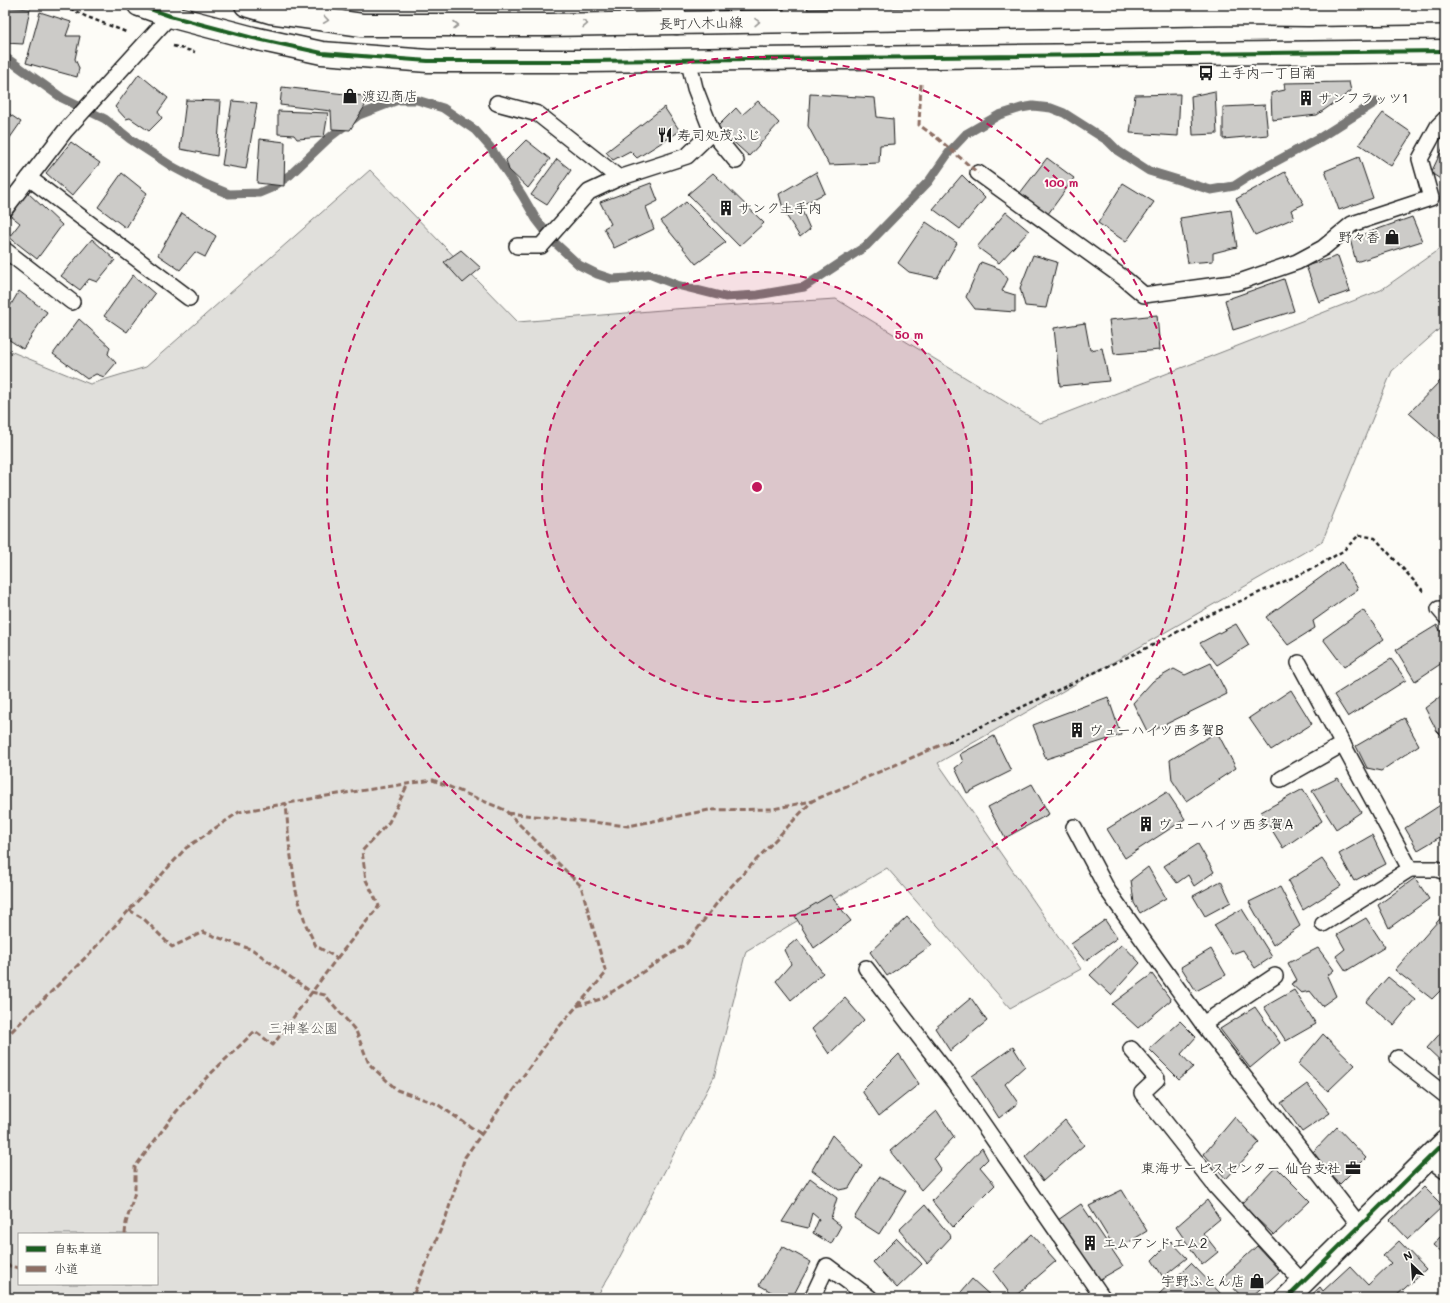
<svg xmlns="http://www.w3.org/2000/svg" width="1450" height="1303" font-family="Mali,'Klee One',sans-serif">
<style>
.green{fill:#e0dfdb;stroke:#7e7e7c;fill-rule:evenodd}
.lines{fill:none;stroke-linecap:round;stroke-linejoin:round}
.stream{stroke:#797876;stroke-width:9}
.building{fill:#cccbc8;stroke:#1c1c1c}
.lane-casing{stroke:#1c1c1c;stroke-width:18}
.street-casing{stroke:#1c1c1c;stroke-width:25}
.secondary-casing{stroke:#1c1c1c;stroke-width:25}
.path{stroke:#1c1c1c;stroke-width:2.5;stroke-dasharray:4 3;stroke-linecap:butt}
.lane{stroke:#fdfcf7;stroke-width:15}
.street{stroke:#fdfcf7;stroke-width:22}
.secondary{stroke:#fdfcf7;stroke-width:22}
.quiet{stroke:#8d6e63;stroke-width:3;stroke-dasharray:6 3;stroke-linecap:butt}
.cycleway-casing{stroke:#fdfcf7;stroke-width:6}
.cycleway{stroke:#1b5e20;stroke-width:4}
.oneway{stroke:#989794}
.ring{fill:none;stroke:#c2185b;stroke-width:2;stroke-dasharray:7 5}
.labels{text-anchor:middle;stroke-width:4;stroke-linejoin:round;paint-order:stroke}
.street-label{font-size:14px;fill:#1c1c1c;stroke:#fdfcf7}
.poi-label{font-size:14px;fill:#1c1c1c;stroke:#fdfcf7;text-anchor:start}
.park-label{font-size:14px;fill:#575655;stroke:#fdfcf7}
.centre{fill:#c2185b;stroke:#fdfcf7;stroke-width:2}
.ring-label{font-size:12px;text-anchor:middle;font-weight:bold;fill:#c2185b;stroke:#fdfcf7;stroke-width:4;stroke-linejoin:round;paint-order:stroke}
</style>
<rect width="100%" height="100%" fill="#fdfcf7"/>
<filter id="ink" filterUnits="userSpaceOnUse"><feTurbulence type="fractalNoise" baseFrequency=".025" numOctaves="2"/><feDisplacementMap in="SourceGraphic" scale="8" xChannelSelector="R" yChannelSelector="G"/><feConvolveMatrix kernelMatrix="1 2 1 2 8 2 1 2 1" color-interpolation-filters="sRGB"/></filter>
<g filter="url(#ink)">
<path class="green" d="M370,170L518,322L674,309L836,299L1040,423L1381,290L1445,245V324L1392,371L1322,542L938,763L1081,969L1010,1008L887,868L746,951L714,1077L614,1268L596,1298H5V349L90,384L146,367ZM19,1234H157V1284H19Z"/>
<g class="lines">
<polyline class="stream" points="5,57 62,98 105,119 130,139 173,167 205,184 229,194 259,193 271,188 290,175 330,137 359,115 398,100 417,100 443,108 475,130 490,147 522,195 536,219 553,241 579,265 597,274 612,279 629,278 649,274 677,285 725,297 757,295 804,287 866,246 929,181 950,151 966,134 999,115 1021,108 1033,106 1051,108 1064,113 1108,141 1118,151 1149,171 1211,190 1234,186 1251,175 1321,137 1376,102"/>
</g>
<g class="building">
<polygon points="5,7 30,9 23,44 5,43"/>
<polygon points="40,12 71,22 66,36 80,36 75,59 79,68 77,77 26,63"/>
<polygon points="139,74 168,98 158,112 162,118 149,131 130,118 126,119 115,107"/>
<polygon points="1349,82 1351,91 1317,115 1272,120 1271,93 1285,90 1284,83"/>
<polygon points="282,87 363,96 365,106 350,130 332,129 331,111 280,105"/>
<polygon points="1215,91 1217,134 1193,135 1191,96"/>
<polygon points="810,94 875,98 877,117 893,119 894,144 880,145 879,163 829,165 808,126"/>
<polygon points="1180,94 1178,136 1130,133 1135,95"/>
<polygon points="186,100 221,101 217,156 180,149"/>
<polygon points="232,101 257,103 246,169 222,165"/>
<polygon points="758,101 779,123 749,156 717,127 736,108 742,115"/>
<polygon points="1265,105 1268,135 1223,139 1223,107"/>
<polygon points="664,107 680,131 637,158 630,151 613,160 606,152"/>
<polygon points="5,111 21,122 5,145"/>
<polygon points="278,111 328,113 324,137 297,139 294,135 278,134"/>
<polygon points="1383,113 1412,133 1391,166 1359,144"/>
<polygon points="260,139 285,142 284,186 257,183"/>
<polygon points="526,140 550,159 528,188 509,170 506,160"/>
<polygon points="71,142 100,163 72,196 46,173"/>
<polygon points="1445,143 1445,182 1431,173"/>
<polygon points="1359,157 1373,198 1339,210 1325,171"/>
<polygon points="1047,158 1074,178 1048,214 1020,193"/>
<polygon points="557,159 571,170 547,205 531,195"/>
<polygon points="816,172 825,193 800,206 810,229 800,237 784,212 779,194"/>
<polygon points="1285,172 1304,204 1291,210 1294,218 1255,235 1236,199"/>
<polygon points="122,173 147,193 126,228 98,207"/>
<polygon points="713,173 764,223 739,246 688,194"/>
<polygon points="962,175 985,198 960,229 933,209"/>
<polygon points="651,183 658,201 646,207 654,229 614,248 604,228 611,224 600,202"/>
<polygon points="1123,183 1154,202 1126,242 1098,223"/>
<polygon points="27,192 62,225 37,259 9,237 20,223 11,216"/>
<polygon points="686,202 726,242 696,264 661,221"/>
<polygon points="1231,210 1237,247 1213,253 1213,261 1188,263 1180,218"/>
<polygon points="1006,212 1029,231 999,263 977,247"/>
<polygon points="182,213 216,236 205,257 195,252 180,270 158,255"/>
<polygon points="1412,217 1422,241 1356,262 1350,239"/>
<polygon points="926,222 957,243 937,278 909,272 898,263"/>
<polygon points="92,239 115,260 97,282 89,279 80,290 61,276"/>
<polygon points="461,250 481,268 463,283 444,262"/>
<polygon points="1033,255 1057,262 1046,308 1025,306 1020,288"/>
<polygon points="1338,256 1350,291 1319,302 1306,266"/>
<polygon points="981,262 1000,269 1008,279 1002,291 1015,295 1015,312 975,309 966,297"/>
<polygon points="133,275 155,294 127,332 104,316"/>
<polygon points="1284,279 1294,311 1233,330 1225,300"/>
<polygon points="19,291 47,312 23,349 5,337 5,315"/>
<polygon points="1157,315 1160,350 1114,354 1109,320"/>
<polygon points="79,319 110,347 108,354 116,363 104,377 96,374 87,379 53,354"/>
<polygon points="1085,323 1090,350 1102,348 1109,381 1060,386 1054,328"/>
<polygon points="1440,381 1445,386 1445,434 1440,440 1409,413"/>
<polygon points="1342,562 1358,589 1313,621 1315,628 1288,645 1266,617"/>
<polygon points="1363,610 1384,639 1344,667 1323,639"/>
<polygon points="1236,624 1249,645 1217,665 1200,643"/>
<polygon points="1437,625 1445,639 1445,661 1415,681 1396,650"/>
<polygon points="1391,659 1406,680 1348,717 1334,695"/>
<polygon points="1211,663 1227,694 1148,733 1133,703 1153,681 1174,669 1185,675"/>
<polygon points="1291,690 1312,724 1271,750 1249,718"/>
<polygon points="1445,693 1445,739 1437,731 1425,708"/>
<polygon points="1108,697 1121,735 1046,759 1033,725"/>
<polygon points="1404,718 1419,745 1381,771 1367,768 1356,746"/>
<polygon points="1217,732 1236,768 1186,801 1172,780 1170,760"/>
<polygon points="994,736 1011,771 967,793 955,768 963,762 960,754"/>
<polygon points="1338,778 1361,812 1336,829 1312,791"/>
<polygon points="1032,784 1049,814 1005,838 988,807"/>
<polygon points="1303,789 1322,821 1283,848 1261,812"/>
<polygon points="1167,792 1185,819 1125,858 1107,829"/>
<polygon points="1445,802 1445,834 1418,850 1405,828"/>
<polygon points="1372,835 1386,864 1354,881 1339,854"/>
<polygon points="1198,844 1214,872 1194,886 1188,875 1177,883 1164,866"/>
<polygon points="1322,859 1341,886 1303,910 1288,881"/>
<polygon points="1148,867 1166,898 1140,913 1134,903 1131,880"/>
<polygon points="1415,878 1429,899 1389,928 1378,905"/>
<polygon points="1221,881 1231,902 1205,916 1193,896"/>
<polygon points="1280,887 1300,926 1273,945 1249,902"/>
<polygon points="830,895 851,921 814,948 795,916"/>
<polygon points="1242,909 1272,957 1255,968 1243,950 1232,954 1214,925"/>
<polygon points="1445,913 1445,986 1432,999 1395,970"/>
<polygon points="907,917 932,945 887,976 870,952"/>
<polygon points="1366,918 1385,947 1346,971 1336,956 1345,949 1337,935"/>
<polygon points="1105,920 1117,938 1085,961 1071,944"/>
<polygon points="797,939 823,973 791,1000 776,981 791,964 784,950"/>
<polygon points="1122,944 1140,963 1111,995 1090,975"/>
<polygon points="1318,948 1334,970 1327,976 1336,996 1322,1006 1310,991 1301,993 1291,984 1297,980 1288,963"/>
<polygon points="1211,949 1226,975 1196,991 1181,967"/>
<polygon points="1152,974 1171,1000 1138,1028 1112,1004"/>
<polygon points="1388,977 1415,999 1394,1025 1366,1002"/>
<polygon points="1294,990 1316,1024 1286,1041 1264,1007"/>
<polygon points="845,998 864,1020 829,1054 812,1029"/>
<polygon points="971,998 987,1021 950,1051 935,1028"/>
<polygon points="1255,1007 1280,1043 1250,1068 1220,1029"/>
<polygon points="1180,1021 1196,1037 1181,1054 1193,1067 1179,1079 1149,1049"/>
<polygon points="1445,1028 1445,1065 1427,1048"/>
<polygon points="1323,1034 1355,1065 1328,1091 1298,1064"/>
<polygon points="1013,1047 1025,1066 1005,1084 1018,1103 999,1118 972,1076"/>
<polygon points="899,1054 919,1084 879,1116 862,1091"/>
<polygon points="1307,1084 1330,1113 1302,1132 1281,1103"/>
<polygon points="937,1111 954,1137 934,1158 941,1169 921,1190 890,1151"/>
<polygon points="1235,1117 1259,1143 1226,1179 1204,1154"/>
<polygon points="1065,1120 1084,1145 1043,1181 1025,1157"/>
<polygon points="1337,1127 1366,1158 1340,1184 1311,1154"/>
<polygon points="832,1135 862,1166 849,1188 839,1190 812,1170"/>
<polygon points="982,1148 988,1159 980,1167 995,1185 953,1227 932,1201"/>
<polygon points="1276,1167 1310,1201 1274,1235 1241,1204"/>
<polygon points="879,1177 906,1191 879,1234 854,1218"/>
<polygon points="810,1178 837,1198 831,1218 841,1226 831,1244 813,1233 819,1219 812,1213 808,1228 782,1222"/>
<polygon points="1424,1187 1443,1206 1408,1239 1390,1220"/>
<polygon points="1122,1190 1147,1231 1116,1250 1089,1206"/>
<polygon points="1207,1200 1220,1219 1203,1233 1218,1252 1202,1265 1176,1227"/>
<polygon points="1081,1204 1123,1266 1097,1281 1058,1220"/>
<polygon points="925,1205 951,1237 927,1263 899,1230"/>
<polygon points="1445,1231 1445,1256 1433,1245"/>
<polygon points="1032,1234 1056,1261 1013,1298 993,1271"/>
<polygon points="897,1238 922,1264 897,1288 873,1262"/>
<polygon points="1171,1241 1187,1258 1163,1277 1152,1260"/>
<polygon points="1399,1241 1426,1269 1394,1298 1308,1298 1320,1287 1323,1291 1350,1266 1368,1285 1391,1263 1383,1256"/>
<polygon points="782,1246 811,1262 792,1298 782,1298 759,1285"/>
<polygon points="1257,1246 1280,1271 1250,1298 1243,1298 1223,1277"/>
<polygon points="1191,1263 1224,1297 1223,1298 1155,1298"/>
<polygon points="972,1279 993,1298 956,1298"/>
<polygon points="1079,1291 1083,1298 1070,1298"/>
</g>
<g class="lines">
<g class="lane-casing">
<g id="lane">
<polyline points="688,59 695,88 712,132 736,161"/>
<polyline points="497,103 538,114 619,178 687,156 712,132"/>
<polyline points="978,173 1125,279 1144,295 1239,282 1297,262 1323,248 1352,224 1431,198 1420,159 1438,126 1445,119"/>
<polyline points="29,178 189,298"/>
<polyline points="5,209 65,131 170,16"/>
<polyline points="517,246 541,246 589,192 619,178"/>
<polyline points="5,250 72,302"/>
<polyline points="1439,609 1445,616"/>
<polyline points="1299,663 1410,869 1437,869 1445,872"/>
<polyline points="1281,779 1343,744"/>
<polyline points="1074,827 1108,891 1203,1024 1360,1226"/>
<polyline points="1323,924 1410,869"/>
<polyline points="866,968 954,1082 1103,1298"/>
<polyline points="1203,1024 1275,976"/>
<polyline points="1131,1049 1157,1079 1142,1093 1217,1188 1302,1282"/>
<polyline points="1398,1058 1445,1095"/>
<polyline points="1428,1158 1445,1171"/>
<polyline points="812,1298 827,1266 870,1298"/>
</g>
</g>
<g class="street-casing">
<g id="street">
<polyline points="671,5 677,23"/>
<polyline points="795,21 796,5"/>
</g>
</g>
<g class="secondary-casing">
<g id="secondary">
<polyline points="139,5 170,16 253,38 322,53 428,61 586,61 1445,51"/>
<polyline points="246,5 270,12 362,25 547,25 1237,14 1308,15 1445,13"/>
<polyline points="1287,1298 1445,1142"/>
</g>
</g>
<g class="path">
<polyline points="64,5 85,16 126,32"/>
<polyline points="173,46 195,52"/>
<polyline points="948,742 1153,645 1205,617 1314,568 1343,551 1359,535 1375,538 1425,593"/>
</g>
<use href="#lane" class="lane"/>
<use href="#street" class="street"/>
<use href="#secondary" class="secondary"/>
<g class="quiet">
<polyline points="921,84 919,125 936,137 978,173"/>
<polyline points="507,813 628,826 709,810 773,809 812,801"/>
<polyline points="129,910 144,919 172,947 203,932 253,950 311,992 325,995 356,1031 369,1064 397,1090 437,1104 481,1134"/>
<polyline points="337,958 379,906 366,880 362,851 389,822 408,784"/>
<polyline points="577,1006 601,999 686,944 723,895 812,801 948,742"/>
<polyline points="5,1038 90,953 186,848 239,812 332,795 433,780 505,810 581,886 606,973 557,1029 465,1157 446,1217 412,1298"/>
<polyline points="125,1234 126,1223 135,1192 135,1167 176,1112 201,1083 255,1031 273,1045 337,958 316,946 306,925 296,891 289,843 286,803"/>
<polyline points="5,1265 19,1268"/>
</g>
<g class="cycleway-casing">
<g id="cycleway">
<polyline points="139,5 170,16 253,38 322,53 428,61 586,61 1445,51"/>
<polyline points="1287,1298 1445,1142"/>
</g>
</g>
<use href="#cycleway" class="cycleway"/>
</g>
<defs><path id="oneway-chevron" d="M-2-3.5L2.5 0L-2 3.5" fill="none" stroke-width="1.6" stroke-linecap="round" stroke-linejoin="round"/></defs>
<g class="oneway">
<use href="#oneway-chevron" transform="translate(326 20) rotate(8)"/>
<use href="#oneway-chevron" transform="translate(757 22) rotate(-1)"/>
<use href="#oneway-chevron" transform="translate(585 24) rotate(-1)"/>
<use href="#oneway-chevron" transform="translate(456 25)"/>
</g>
</g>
<circle cx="757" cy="487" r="215" fill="#c2185b" fill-opacity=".12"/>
<g class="ring">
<circle cx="757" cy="487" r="215"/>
<circle cx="757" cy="487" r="430"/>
</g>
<defs>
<g id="bus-bare" transform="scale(1.2)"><path d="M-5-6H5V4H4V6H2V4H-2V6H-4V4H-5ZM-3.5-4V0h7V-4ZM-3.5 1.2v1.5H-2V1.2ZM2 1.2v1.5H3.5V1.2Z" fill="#1c1c1c" stroke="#fdfcf7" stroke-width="2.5" paint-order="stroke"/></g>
<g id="shop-bare" transform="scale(1.2)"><path d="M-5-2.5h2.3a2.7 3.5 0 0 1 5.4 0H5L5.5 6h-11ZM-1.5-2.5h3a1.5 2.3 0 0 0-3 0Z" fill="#1c1c1c" stroke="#fdfcf7" stroke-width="2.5" paint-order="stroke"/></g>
<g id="building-bare" transform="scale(1.2)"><path d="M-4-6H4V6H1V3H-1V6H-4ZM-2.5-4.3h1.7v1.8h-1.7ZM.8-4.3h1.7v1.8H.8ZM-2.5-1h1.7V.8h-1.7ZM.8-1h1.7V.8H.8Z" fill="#1c1c1c" stroke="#fdfcf7" stroke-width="2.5" paint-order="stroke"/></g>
<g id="restaurant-bare" transform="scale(1.2)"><path d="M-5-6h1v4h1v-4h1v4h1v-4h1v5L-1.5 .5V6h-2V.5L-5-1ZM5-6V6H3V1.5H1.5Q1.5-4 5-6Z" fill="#1c1c1c" stroke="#fdfcf7" stroke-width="2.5" paint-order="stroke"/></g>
<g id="office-bare" transform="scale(1.2)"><path d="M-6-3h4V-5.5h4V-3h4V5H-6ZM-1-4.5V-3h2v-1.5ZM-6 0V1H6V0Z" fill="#1c1c1c" stroke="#fdfcf7" stroke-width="2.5" paint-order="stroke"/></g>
</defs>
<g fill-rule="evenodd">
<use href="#bus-bare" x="1206" y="73"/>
<use href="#shop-bare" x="350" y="96"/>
<use href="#building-bare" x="1306" y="98"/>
<use href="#restaurant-bare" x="665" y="135"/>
<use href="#building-bare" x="726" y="208"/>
<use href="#shop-bare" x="1392" y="237"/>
<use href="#building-bare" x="1077" y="730"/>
<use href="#building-bare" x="1146" y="824"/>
<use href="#office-bare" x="1353" y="1168"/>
<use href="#building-bare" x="1090" y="1243"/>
<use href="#shop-bare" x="1257" y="1281"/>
</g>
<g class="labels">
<g class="street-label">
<text transform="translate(701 23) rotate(-1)" y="5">長町八木山線</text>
</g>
<g class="poi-label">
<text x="1218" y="78">土手内一丁目南</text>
<text x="362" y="101">渡辺商店</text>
<text x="1318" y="103">サンフラッツ1</text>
<text x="677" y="140">寿司処茂ふじ</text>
<text x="738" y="213">サンク土手内</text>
<text x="1380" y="242" text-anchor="end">野々香</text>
<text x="1089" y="735">ヴューハイツ西多賀B</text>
<text x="1158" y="829">ヴューハイツ西多賀A</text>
<text x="1341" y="1173" text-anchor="end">東海サービスセンター 仙台支社</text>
<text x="1102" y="1248">エムアンドエム2</text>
<text x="1245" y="1286" text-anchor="end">宇野ふとん店</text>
</g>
<g class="park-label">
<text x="303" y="1033">三神峯公園</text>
</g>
</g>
<circle cx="757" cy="487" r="6" class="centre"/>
<g class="ring-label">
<text x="1061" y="187">100 m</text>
<text x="909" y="339">50 m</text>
</g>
<rect width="1450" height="1303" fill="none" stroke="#fdfcf7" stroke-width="20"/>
<rect x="10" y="10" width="1430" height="1283" fill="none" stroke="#1c1c1c" stroke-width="1.5" filter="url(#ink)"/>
<rect x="18" y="1233" width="140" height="52" fill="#fdfcf7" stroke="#a3a29f"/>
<rect x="26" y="1246" width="20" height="6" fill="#1b5e20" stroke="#a3a29f"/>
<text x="54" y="1253" font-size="12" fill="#1c1c1c">自転車道</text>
<rect x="26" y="1266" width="20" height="6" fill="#8d6e63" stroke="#a3a29f"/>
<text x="54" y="1273" font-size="12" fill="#1c1c1c">小道</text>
<g transform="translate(1412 1265) rotate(335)" stroke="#fdfcf7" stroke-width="3" paint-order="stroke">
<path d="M0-3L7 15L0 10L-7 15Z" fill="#1c1c1c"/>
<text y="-6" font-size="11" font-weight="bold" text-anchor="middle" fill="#1c1c1c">N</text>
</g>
</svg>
